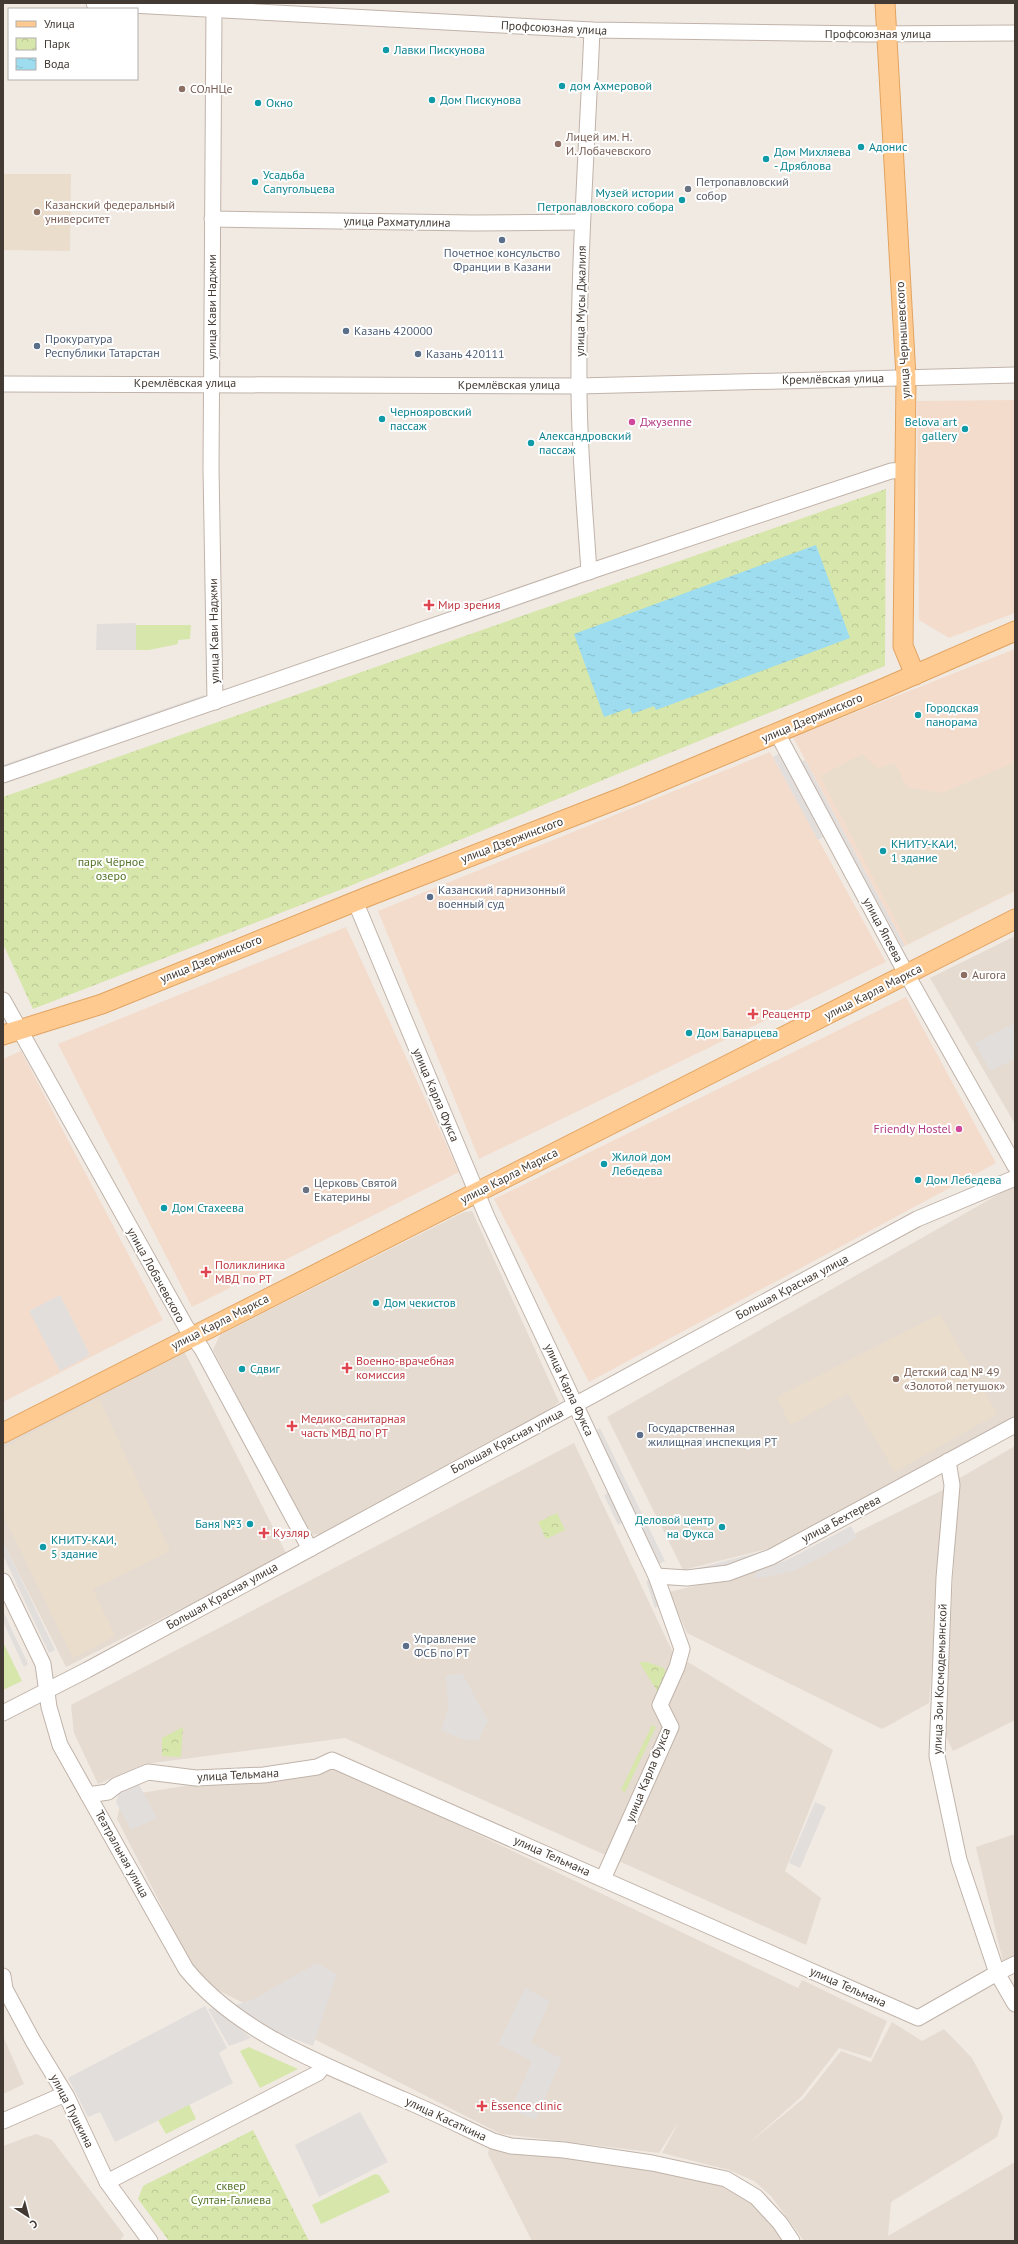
<svg xmlns="http://www.w3.org/2000/svg" width="1018" height="2244" font-family="'PT Sans',sans-serif">
<style>
.residential{fill:#e5dbd1}
.commercial{fill:#f4dccd}
.education{fill:#ebddcc}
.green{fill:#d7e6ab}
.park{fill:url(#park-crowns)}
.parking{fill:#e2dedc}
.water{fill:url(#water-ripples)}
.lines{fill:none;stroke-linecap:round;stroke-linejoin:round}
.minor-casing{stroke:#c0b3a9;stroke-width:17}
.major-casing{stroke:#e2a360;stroke-width:21}
.minor{stroke:#fff;stroke-width:15}
.major{stroke:#feca90;stroke-width:19}
.culture-dot{fill:#0f9aa8;stroke:#fff;stroke-width:1.5}
.education-dot{fill:#8d6e63;stroke:#fff;stroke-width:1.5}
.worship-dot{fill:#6b7280;stroke:#fff;stroke-width:1.5}
.service-dot{fill:#5c6f8a;stroke:#fff;stroke-width:1.5}
.hotel-dot{fill:#d1479c;stroke:#fff;stroke-width:1.5}
.health-dot{fill:#e0444e;stroke:#fff;stroke-width:1.5}
.labels{text-anchor:middle;stroke-width:4;stroke-linejoin:round;paint-order:stroke}
.street-label{font-size:12px;fill:#433a33;stroke:#fff}
.culture-label{font-size:12px;fill:#0d838f;stroke:#fff;text-anchor:start}
.education-label{font-size:12px;fill:#785e54;stroke:#fff;text-anchor:start}
.worship-label{font-size:12px;fill:#5b616d;stroke:#fff;text-anchor:start}
.service-label{font-size:12px;fill:#4e5e75;stroke:#fff;text-anchor:start}
.hotel-label{font-size:12px;fill:#b23c85;stroke:#fff;text-anchor:start}
.health-label{font-size:12px;fill:#be3a42;stroke:#fff;text-anchor:start}
.park-label{font-size:12px;fill:#537428;stroke:#fff}
</style>
<defs>
<pattern id="park-crowns" width="20" height="18" patternUnits="userSpaceOnUse"><rect width="20" height="18" fill="#d7e6ab"/><path d="M2 6a3 3 0 1 1 6 0M12 15a3 3 0 1 1 6 0" fill="none" stroke="#bac694"/></pattern>
<pattern id="water-ripples" width="26" height="14" patternUnits="userSpaceOnUse"><rect width="26" height="14" fill="#9eddef"/><path d="M2 4q2-2 4 0t4 0M15 11q2-2 4 0t4 0" fill="none" stroke="#89becd"/></pattern>
</defs>
<rect width="100%" height="100%" fill="#f1eae3"/>
<g class="residential">
<polygon points="1015,936 1015,1124 930,978"/>
<polygon points="1015,1185 1015,1419 779,1546 683,1570 607,1417"/>
<polygon points="472,1211 559,1402 550,1409 321,1534 310,1535 213,1350 220,1335 464,1212"/>
<polygon points="184,1351 287,1555 66,1667 3,1542 3,1443"/>
<polygon points="574,1443 673,1653 833,1750 785,1871 821,1898 806,1945 345,1738 145,1764 98,1784 74,1733 71,1705"/>
<polygon points="1015,1446 1015,1720 953,1751 945,1734 958,1479"/>
<polygon points="947,1488 929,1703 882,1729 687,1633 669,1592 797,1562"/>
<polygon points="329,1763 798,1988 802,1980 887,2021 871,2058 839,2048 801,2097 748,2144 804,2098 841,2051 871,2062 892,2022 922,2041 944,2029 972,2058 1003,2117 997,2137 891,2202 888,2236 1015,2162 1015,2241 804,2241 771,2196 754,2181 729,2170 662,2153 680,2120 659,2153 501,2134 200,1981 117,1819 122,1796"/>
<polygon points="1015,1834 1015,1956 1003,1962 976,1847"/>
<polygon points="3,2036 24,2084 3,2094"/>
<polygon points="36,2134 52,2140 124,2235 120,2241 3,2241 3,2146"/>
<polygon points="489,2147 673,2172 714,2183 741,2195 761,2210 783,2241 532,2241 488,2154"/>
</g>
<g class="commercial">
<polygon points="1015,400 1015,613 949,638 919,620 917,401"/>
<polygon points="1015,649 1015,891 905,946 793,737"/>
<polygon points="770,752 886,962 479,1159 378,911"/>
<polygon points="346,927 459,1172 192,1307 58,1044"/>
<polygon points="906,997 996,1163 589,1382 494,1199"/>
<polygon points="21,1051 163,1320 3,1402 3,1059"/>
</g>
<g class="education">
<polygon points="3,174 71,174 70,251 3,250"/>
<polygon points="862,754 878,768 895,763 907,787 942,793 1015,762 1015,890 908,944 820,776"/>
<polygon points="940,1314 997,1414 895,1472 848,1393 790,1425 777,1397"/>
<polygon points="99,1398 170,1551 93,1589 115,1636 73,1658 3,1515 3,1449"/>
</g>
<g class="green">
<polygon points="136,625 191,625 190,639 178,640 178,644 149,650 136,650"/>
<polygon points="3,1642 22,1681 3,1690"/>
<polygon points="652,1725 656,1727 625,1792 621,1790"/>
<polygon points="249,2047 298,2069 260,2088 240,2051"/>
<polygon points="189,2104 196,2119 166,2134 158,2120"/>
<polygon points="375,2174 379,2175 390,2192 321,2224 312,2205"/>
</g>
<g class="park">
<polygon points="886,489 885,666 615,775 350,886 33,1009 3,944 3,797"/>
<polygon points="557,1513 565,1530 546,1539 538,1522"/>
<polygon points="639,1662 647,1662 664,1668 666,1673 659,1694"/>
<polygon points="183,1727 181,1757 162,1756 162,1738"/>
<polygon points="253,2130 309,2241 169,2241 138,2199 143,2186"/>
</g>
<g class="parking">
<polygon points="577,581 579,585 242,701 241,696"/>
<polygon points="136,623 136,650 96,650 97,624"/>
<polygon points="204,695 206,703 3,773 3,765"/>
<polygon points="173,720 174,724 3,784 3,780"/>
<polygon points="780,753 825,836 818,840 773,757"/>
<polygon points="805,760 905,946 902,947 801,762"/>
<polygon points="1015,1023 1015,1059 990,1071 975,1043"/>
<polygon points="60,1295 90,1355 60,1371 29,1311"/>
<polygon points="1015,1415 1015,1425 769,1555 688,1574 686,1571 768,1550"/>
<polygon points="600,1428 665,1561 655,1566 593,1432"/>
<polygon points="614,1490 628,1519 618,1525 604,1495"/>
<polygon points="851,1526 857,1538 794,1571 754,1579 755,1572 789,1559"/>
<polygon points="3,1541 55,1650 49,1653 3,1555"/>
<polygon points="655,1577 664,1604 655,1608 646,1581"/>
<polygon points="3,1611 28,1664 24,1667 3,1621"/>
<polygon points="462,1673 488,1721 478,1741 465,1740 441,1731 448,1708 446,1676"/>
<polygon points="137,1781 157,1818 131,1830 116,1802 120,1790"/>
<polygon points="815,1802 826,1807 800,1868 789,1863"/>
<polygon points="317,1963 337,1974 313,2046 281,2034 232,2006 252,2000"/>
<polygon points="525,1988 550,2001 531,2043 562,2059 535,2120 511,2109 531,2063 530,2060 498,2044"/>
<polygon points="205,2006 227,2048 219,2053 233,2083 115,2142 100,2112 88,2117 68,2078"/>
<polygon points="216,2008 251,2038 229,2046 208,2009"/>
<polygon points="360,2112 388,2162 319,2197 295,2145"/>
</g>
<polygon class="water" points="816,545 850,638 656,710 654,706 632,714 630,708 604,717 574,634"/>
<g class="lines">
<g class="minor-casing">
<g id="minor">
<polyline points="94,3 592,30 869,34 1015,33"/>
<polyline points="214,8 211,468 215,702"/>
<polyline points="212,219 473,223 582,222"/>
<polyline points="3,384 579,386 1015,375"/>
<path d="M589,572C585,510 579,449 579,387C578,268 587,149 592,30"/>
<polyline points="777,733 902,966 1015,1166"/>
<polyline points="3,775 597,569 891,471 905,470"/>
<polyline points="355,901 487,1217 656,1576 682,1649 677,1667 660,1705 671,1727 603,1879"/>
<polyline points="3,1000 186,1327 202,1349 310,1549"/>
<polyline points="948,1461 952,1485 944,1578 937,1756 959,1860 997,1973 1015,2004"/>
<polyline points="656,1576 687,1578 728,1573 771,1557 1015,1425"/>
<path d="M3,1581L43,1664L49,1707L60,1745L186,1969C240,2035 326,2065 402,2099C433,2112 463,2127 493,2141L511,2146L564,2150L652,2163L726,2179L756,2197L780,2223L792,2241"/>
<polyline points="3,1713 87,1670 917,1219 1015,1178"/>
<polyline points="88,1795 108,1792 117,1785 148,1772 196,1778 264,1775 317,1767 332,1760 918,2018 997,1973 1015,1964"/>
<polyline points="3,1976 5,1989 33,2041 67,2097 107,2182 150,2241"/>
<polyline points="3,2121 65,2094"/>
<polyline points="107,2182 318,2073 324,2065"/>
</g>
</g>
<g class="major-casing">
<g id="major">
<polyline points="885,3 906,377 903,646 915,675"/>
<polyline points="3,1035 102,1004 369,896 628,795 882,689 1015,631"/>
<polyline points="3,1433 1015,919"/>
</g>
</g>
<use href="#minor" class="minor"/>
<use href="#major" class="major"/>
</g>
<g class="culture-dot">
<circle cx="386" cy="50" r="4"/>
<circle cx="562" cy="86" r="4"/>
<circle cx="432" cy="100" r="4"/>
<circle cx="258" cy="103" r="4"/>
<circle cx="861" cy="147" r="4"/>
<circle cx="766" cy="159" r="4"/>
<circle cx="255" cy="182" r="4"/>
<circle cx="682" cy="200" r="4"/>
<circle cx="382" cy="419" r="4"/>
<circle cx="965" cy="429" r="4"/>
<circle cx="531" cy="443" r="4"/>
<circle cx="918" cy="715" r="4"/>
<circle cx="883" cy="851" r="4"/>
<circle cx="689" cy="1033" r="4"/>
<circle cx="604" cy="1164" r="4"/>
<circle cx="918" cy="1180" r="4"/>
<circle cx="164" cy="1208" r="4"/>
<circle cx="376" cy="1303" r="4"/>
<circle cx="242" cy="1369" r="4"/>
<circle cx="250" cy="1524" r="4"/>
<circle cx="722" cy="1527" r="4"/>
<circle cx="43" cy="1547" r="4"/>
</g>
<g class="education-dot">
<circle cx="182" cy="89" r="4"/>
<circle cx="558" cy="144" r="4"/>
<circle cx="37" cy="212" r="4"/>
<circle cx="964" cy="975" r="4"/>
<circle cx="896" cy="1379" r="4"/>
</g>
<g class="worship-dot">
<circle cx="688" cy="189" r="4"/>
<circle cx="306" cy="1190" r="4"/>
</g>
<g class="service-dot">
<circle cx="502" cy="240" r="4"/>
<circle cx="346" cy="331" r="4"/>
<circle cx="37" cy="346" r="4"/>
<circle cx="418" cy="354" r="4"/>
<circle cx="430" cy="897" r="4"/>
<circle cx="640" cy="1435" r="4"/>
<circle cx="406" cy="1646" r="4"/>
</g>
<g class="hotel-dot">
<circle cx="632" cy="422" r="4"/>
<circle cx="959" cy="1129" r="4"/>
</g>
<g class="health-dot">
<path d="M427 599h4v4h4v4h-4v4h-4v-4h-4v-4h4z"/>
<path d="M751 1008h4v4h4v4h-4v4h-4v-4h-4v-4h4z"/>
<path d="M204 1266h4v4h4v4h-4v4h-4v-4h-4v-4h4z"/>
<path d="M345 1362h4v4h4v4h-4v4h-4v-4h-4v-4h4z"/>
<path d="M290 1420h4v4h4v4h-4v4h-4v-4h-4v-4h4z"/>
<path d="M262 1527h4v4h4v4h-4v4h-4v-4h-4v-4h4z"/>
<path d="M480 2100h4v4h4v4h-4v4h-4v-4h-4v-4h4z"/>
</g>
<g class="labels">
<g class="street-label">
<text transform="translate(554 28) rotate(3)" y="4">Профсоюзная улица</text>
<text x="878" y="38">Профсоюзная улица</text>
<text transform="translate(397 222) rotate(1)" y="4">улица Рахматуллина</text>
<text transform="translate(581 301) rotate(-89)" y="4">улица Мусы Джалиля</text>
<text transform="translate(212 307) rotate(-90)" y="4">улица Кави Наджми</text>
<text transform="translate(903 340) rotate(-93)" y="4">улица Чернышевского</text>
<text transform="translate(833 379) rotate(-1)" y="4">Кремлёвская улица</text>
<text x="185" y="387">Кремлёвская улица</text>
<text x="509" y="389">Кремлёвская улица</text>
<text transform="translate(214 631) rotate(-91)" y="4">улица Кави Наджми</text>
<text transform="translate(812 718) rotate(-23)" y="4">улица Дзержинского</text>
<text transform="translate(512 840) rotate(-21)" y="4">улица Дзержинского</text>
<text transform="translate(883 930) rotate(62)" y="4">улица Япеева</text>
<text transform="translate(211 959) rotate(-22)" y="4">улица Дзержинского</text>
<text transform="translate(873 992) rotate(-27)" y="4">улица Карла Маркса</text>
<text transform="translate(436 1095) rotate(67)" y="4">улица Карла Фукса</text>
<text transform="translate(509 1176) rotate(-27)" y="4">улица Карла Маркса</text>
<text transform="translate(156 1275) rotate(61)" y="4">улица Лобачевского</text>
<text transform="translate(792 1287) rotate(-28)" y="4">Большая Красная улица</text>
<text transform="translate(220 1322) rotate(-27)" y="4">улица Карла Маркса</text>
<text transform="translate(569 1390) rotate(65)" y="4">улица Карла Фукса</text>
<text transform="translate(507 1441) rotate(-28)" y="4">Большая Красная улица</text>
<text transform="translate(841 1519) rotate(-28)" y="4">улица Бехтерева</text>
<text transform="translate(222 1596) rotate(-29)" y="4">Большая Красная улица</text>
<text transform="translate(940 1679) rotate(-88)" y="4">улица Зои Космодемьянской</text>
<text transform="translate(238 1775) rotate(-3)" y="4">улица Тельмана</text>
<text transform="translate(648 1775) rotate(-68)" y="4">улица Карла Фукса</text>
<text transform="translate(122 1854) rotate(61)" y="4">Театральная улица</text>
<text transform="translate(552 1856) rotate(24)" y="4">улица Тельмана</text>
<text transform="translate(848 1987) rotate(24)" y="4">улица Тельмана</text>
<text transform="translate(72 2111) rotate(63)" y="4">улица Пушкина</text>
<text transform="translate(446 2119) rotate(25)" y="4">улица Касаткина</text>
</g>
<g class="culture-label">
<text x="394" y="54">Лавки Пискунова</text>
<text x="570" y="90">дом Ахмеровой</text>
<text x="440" y="104">Дом Пискунова</text>
<text x="266" y="107">Окно</text>
<text x="869" y="151">Адонис</text>
<text x="774" y="156">Дом Михляева<tspan x="774" dy="14">- Дряблова</tspan></text>
<text x="263" y="179">Усадьба<tspan x="263" dy="14">Сапугольцева</tspan></text>
<text x="674" y="197" text-anchor="end">Музей истории<tspan x="674" dy="14">Петропавловского собора</tspan></text>
<text x="390" y="416">Чернояровский<tspan x="390" dy="14">пассаж</tspan></text>
<text x="957" y="426" text-anchor="end">Belova art<tspan x="957" dy="14">gallery</tspan></text>
<text x="539" y="440">Александровский<tspan x="539" dy="14">пассаж</tspan></text>
<text x="926" y="712">Городская<tspan x="926" dy="14">панорама</tspan></text>
<text x="891" y="848">КНИТУ-КАИ,<tspan x="891" dy="14">1 здание</tspan></text>
<text x="697" y="1037">Дом Банарцева</text>
<text x="612" y="1161">Жилой дом<tspan x="612" dy="14">Лебедева</tspan></text>
<text x="926" y="1184">Дом Лебедева</text>
<text x="172" y="1212">Дом Стахеева</text>
<text x="384" y="1307">Дом чекистов</text>
<text x="250" y="1373">Сдвиг</text>
<text x="714" y="1524" text-anchor="end">Деловой центр<tspan x="714" dy="14">на Фукса</tspan></text>
<text x="242" y="1528" text-anchor="end">Баня №3</text>
<text x="51" y="1544">КНИТУ-КАИ,<tspan x="51" dy="14">5 здание</tspan></text>
</g>
<g class="education-label">
<text x="190" y="93">СОлНЦе</text>
<text x="566" y="141">Лицей им. Н.<tspan x="566" dy="14">И. Лобачевского</tspan></text>
<text x="45" y="209">Казанский федеральный<tspan x="45" dy="14">университет</tspan></text>
<text x="972" y="979">Aurora</text>
<text x="904" y="1376">Детский сад № 49<tspan x="904" dy="14">«Золотой петушок»</tspan></text>
</g>
<g class="worship-label">
<text x="696" y="186">Петропавловский<tspan x="696" dy="14">собор</tspan></text>
<text x="314" y="1187">Церковь Святой<tspan x="314" dy="14">Екатерины</tspan></text>
</g>
<g class="service-label">
<text x="502" y="257" text-anchor="middle">Почетное консульство<tspan x="502" dy="14">Франции в Казани</tspan></text>
<text x="354" y="335">Казань 420000</text>
<text x="45" y="343">Прокуратура<tspan x="45" dy="14">Республики Татарстан</tspan></text>
<text x="426" y="358">Казань 420111</text>
<text x="438" y="894">Казанский гарнизонный<tspan x="438" dy="14">военный суд</tspan></text>
<text x="648" y="1432">Государственная<tspan x="648" dy="14">жилищная инспекция РТ</tspan></text>
<text x="414" y="1643">Управление<tspan x="414" dy="14">ФСБ по РТ</tspan></text>
</g>
<g class="hotel-label">
<text x="640" y="426">Джузеппе</text>
<text x="951" y="1133" text-anchor="end">Friendly Hostel</text>
</g>
<g class="health-label">
<text x="438" y="609">Мир зрения</text>
<text x="762" y="1018">Реацентр</text>
<text x="215" y="1269">Поликлиника<tspan x="215" dy="14">МВД по РТ</tspan></text>
<text x="356" y="1365">Военно-врачебная<tspan x="356" dy="14">комиссия</tspan></text>
<text x="301" y="1423">Медико-санитарная<tspan x="301" dy="14">часть МВД по РТ</tspan></text>
<text x="273" y="1537">Кузляр</text>
<text x="491" y="2110">Èssence clinic</text>
</g>
<g class="park-label">
<text x="111" y="866">парк Чёрное<tspan x="111" dy="14">озеро</tspan></text>
<text x="231" y="2190">сквер<tspan x="231" dy="14">Султан-Галиева</tspan></text>
</g>
</g>
<rect width="1018" height="2244" fill="none" stroke="#433a33" stroke-width="8"/>
<rect x="8" y="8" width="130" height="72" fill="#ffffff" stroke="#b4b0ad"/>
<rect x="16" y="21" width="20" height="6" fill="#feca90" stroke="#b4b0ad"/>
<text x="44" y="28" font-size="12" fill="#433a33">Улица</text>
<rect x="16" y="38" width="20" height="12" fill="url(#park-crowns)" stroke="#b4b0ad"/>
<text x="44" y="48" font-size="12" fill="#433a33">Парк</text>
<rect x="16" y="58" width="20" height="12" fill="url(#water-ripples)" stroke="#b4b0ad"/>
<text x="44" y="68" font-size="12" fill="#433a33">Вода</text>
<g transform="translate(28 2216) rotate(144)" stroke="#ffffff" stroke-width="3" paint-order="stroke">
<path d="M0-3L7 15L0 10L-7 15Z" fill="#433a33"/>
<text y="-6" font-size="11" font-weight="bold" text-anchor="middle" fill="#433a33">С</text>
</g>
</svg>
